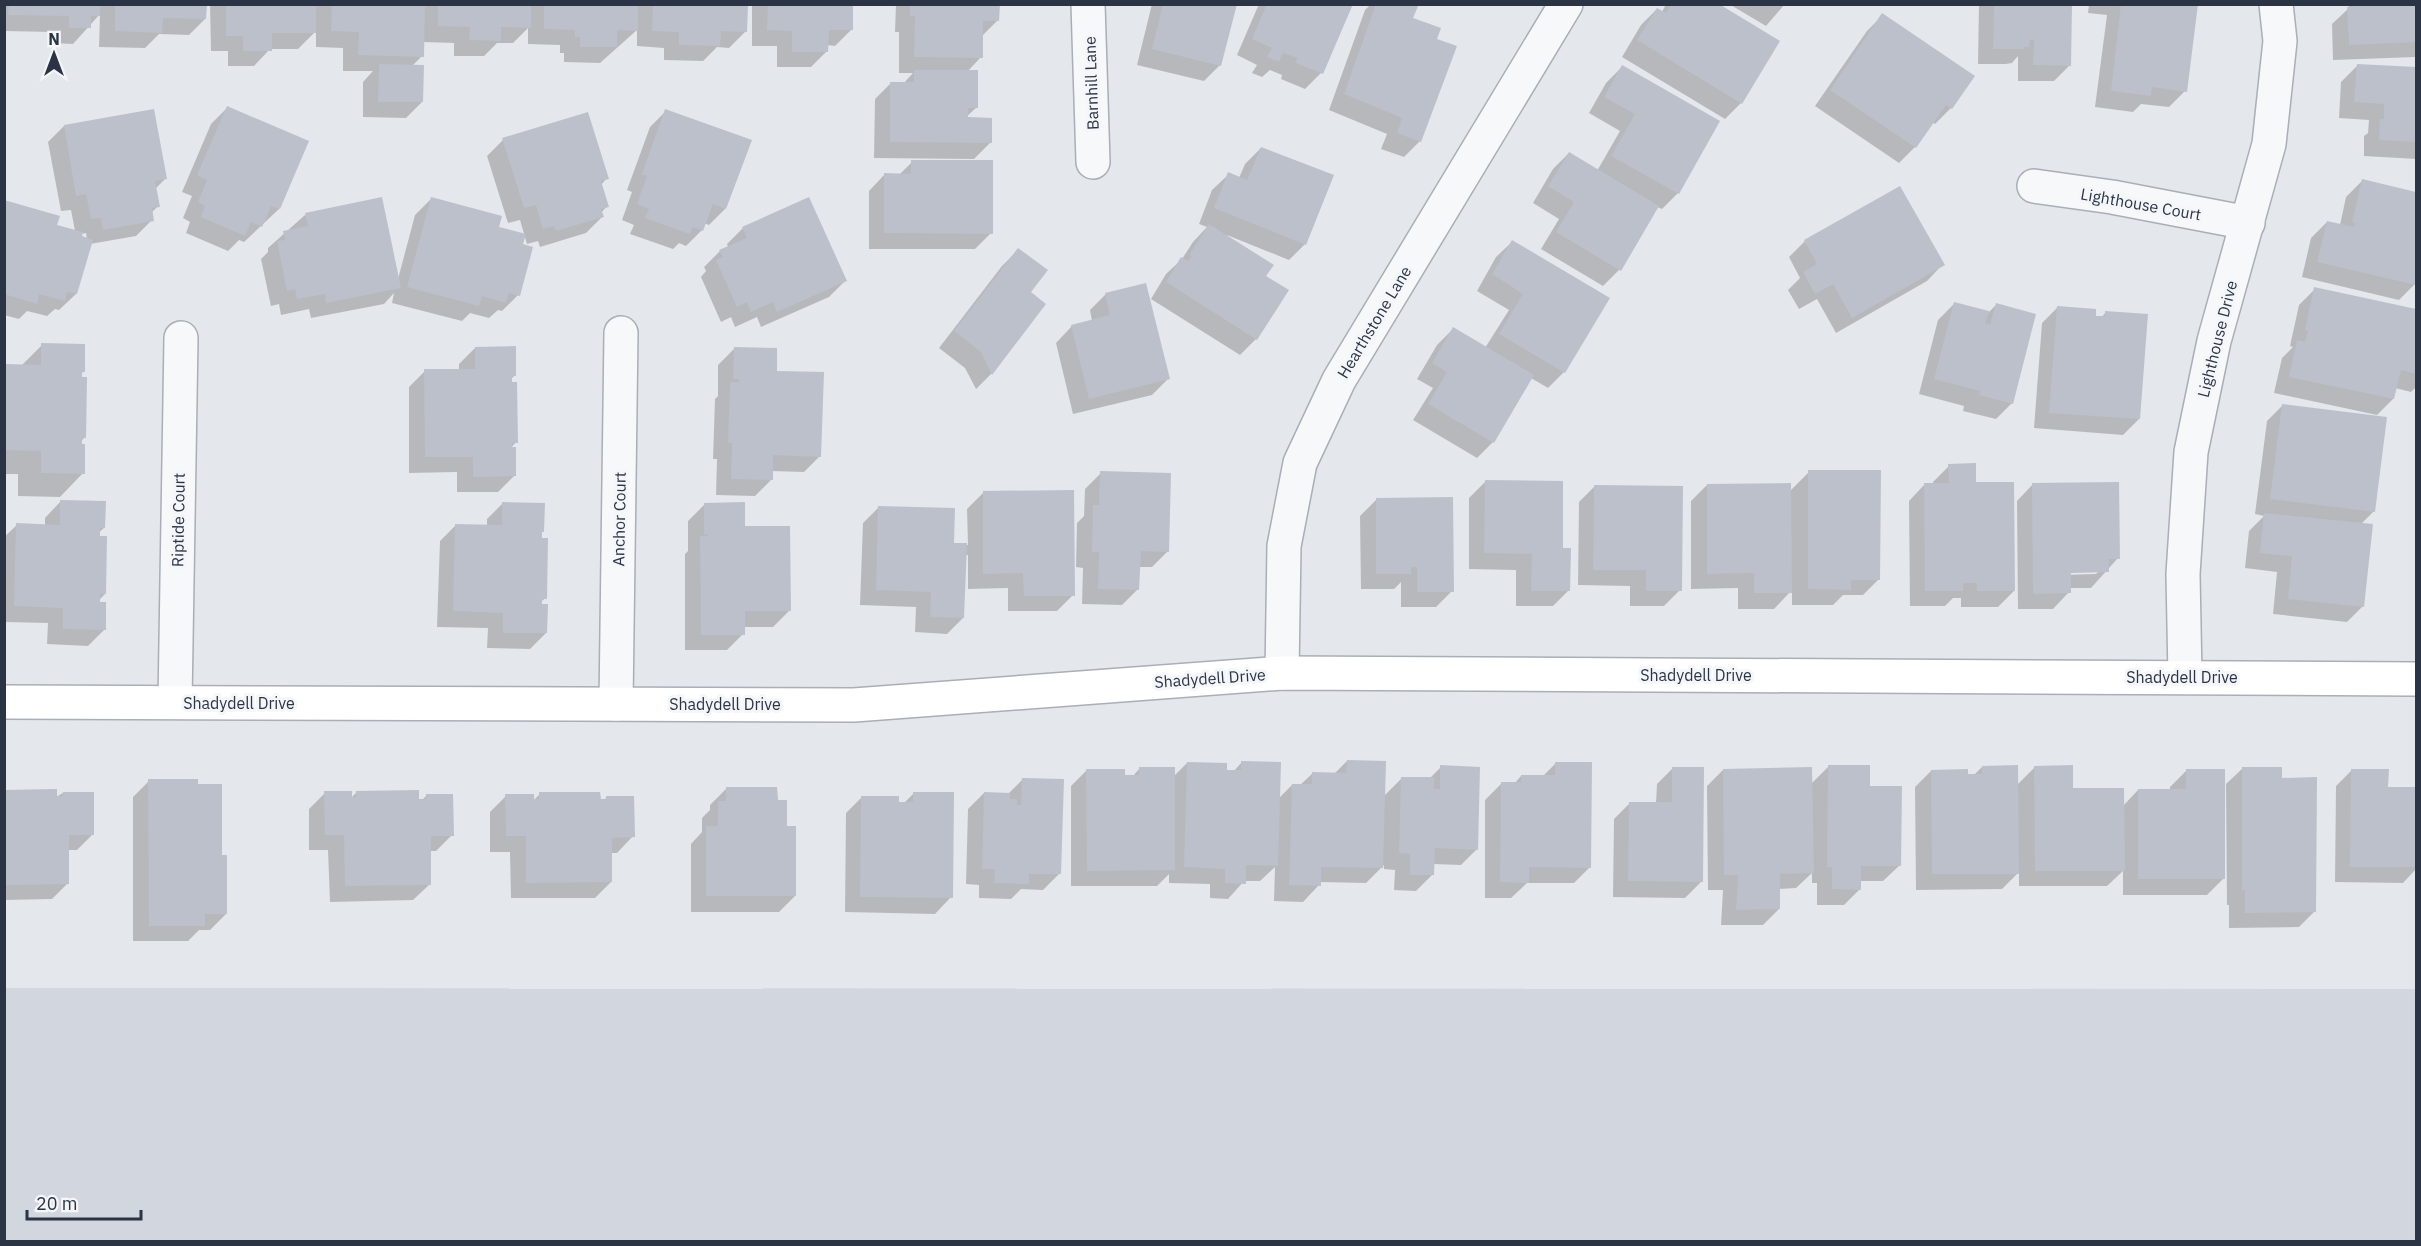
<svg xmlns="http://www.w3.org/2000/svg" width="2421" height="1246" font-family="'IBM Plex Sans',sans-serif">
<style>
.built{fill:#d2d6de}
.shadow{fill:#0003;fill-rule:evenodd}
.building{fill:#bbc0ca}
.lines{fill:none;stroke-linecap:round;stroke-linejoin:round}
.street-casing{stroke:#a9aeb7;stroke-width:36}
.secondary-casing{stroke:#a9aeb7;stroke-width:36}
.street{stroke:#f7f8fa;stroke-width:33}
.secondary{stroke:#fff;stroke-width:33}
.labels{text-anchor:middle;stroke-width:6;stroke-linejoin:round;paint-order:stroke}
.street-label{font-size:16px;fill:#2b3445;stroke:#f4f6f9}
</style>
<rect width="100%" height="100%" fill="#e4e7ec"/>
<polygon class="built" points="5,988 2416,989 2416,1241 5,1241"/>
<g class="shadow">
<polygon points="4,4 205,4 205,19 189,35 159,34 145,48 99,47 100,14 73,44 53,43 53,32 4,31"/>
<polygon points="210,4 746,4 746,31 729,48 717,47 703,61 664,60 664,48 637,46 637,30 600,63 564,62 564,53 560,53 560,45 528,44 528,28 513,43 497,43 484,56 454,56 454,43 423,42 422,56 412,66 422,102 406,118 363,117 363,82 373,71 343,71 343,48 316,47 316,31 298,49 270,49 254,66 228,66 228,51 211,51"/>
<polygon points="752,4 851,4 851,30 835,46 827,45 827,51 811,67 777,67 777,46 752,46"/>
<polygon points="896,4 998,4 998,20 982,36 981,57 967,72 977,107 965,118 990,143 974,159 874,158 875,99 891,83 903,84 913,73 899,73 899,32 895,32"/>
<polygon points="1152,4 1235,4 1220,65 1204,81 1137,65"/>
<polygon points="1259,4 1351,4 1321,73 1305,89 1281,79 1282,75 1270,70 1262,77 1252,73 1257,65 1237,55"/>
<polygon points="1371,4 1411,4 1416,7 1412,19 1435,40 1420,141 1404,157 1381,149 1387,134 1329,110 1365,10"/>
<polygon points="1666,4 1717,4 1741,103 1725,119 1622,57 1641,25 1657,9 1662,12"/>
<polygon points="1729,4 1785,4 1766,26"/>
<polygon points="1979,4 2070,4 2070,65 2054,81 2018,81 2018,56 2012,63 2006,64 1978,64"/>
<polygon points="2089,4 2196,4 2185,91 2169,107 2141,104 2133,112 2095,107 2107,15 2088,13"/>
<polygon points="2349,4 2416,4 2416,57 2333,60 2332,24 2349,8"/>
<polygon points="1883,15 1973,76 1951,108 1935,124 1932,122 1915,147 1899,163 1815,106 1867,31"/>
<polygon points="2357,66 2416,69 2416,159 2364,156 2364,136 2368,133 2369,120 2339,118 2341,82"/>
<polygon points="1622,67 1718,121 1678,193 1662,209 1657,207 1619,270 1603,286 1541,249 1559,219 1533,203 1553,169 1569,153 1597,171 1620,131 1589,113 1606,83"/>
<polygon points="227,108 279,209 244,242 239,240 228,251 186,233 190,222 183,218 192,196 182,192 211,124"/>
<polygon points="666,111 725,209 709,225 704,223 702,230 686,246 679,243 673,249 630,234 634,225 622,220 632,192 627,190 650,127"/>
<path d="M64,126L165,179L155,189L158,206L151,213L152,220L136,236L90,244L76,294L59,310L55,309L47,316L27,311L19,319L4,315V202L55,226L75,231L71,210L61,211L48,142ZM86,233L87,239L80,238L81,234Z"/>
<polygon points="503,140 607,178 601,185 607,206 601,213 602,217 586,233 540,247 538,241 527,244 520,220 508,223 487,156"/>
<polygon points="1261,148 1305,244 1289,260 1227,235 1264,277 1256,339 1240,355 1151,299 1166,274 1182,259 1193,242 1207,227 1199,224 1212,190 1229,174 1239,178 1245,164"/>
<polygon points="912,162 991,233 975,249 869,249 869,191 885,174 899,175"/>
<polygon points="2362,181 2416,194 2416,277 2415,284 2399,300 2302,277 2311,238 2327,222 2340,225 2346,197"/>
<polygon points="1899,188 1943,264 1927,281 1836,333 1817,299 1799,309 1788,290 1800,278 1789,257 1805,241"/>
<polygon points="431,199 497,228 518,295 502,311 498,310 489,318 470,313 462,321 392,303 394,293 384,304 311,318 309,309 281,315 279,304 271,306 261,259 268,252 268,248 305,215 398,279 415,215"/>
<polygon points="743,228 845,281 829,297 761,327 757,317 735,327 731,317 721,322 701,277 706,271 704,267 720,251 728,247 727,244"/>
<polygon points="1513,241 1564,372 1548,388 1531,378 1493,442 1477,458 1413,420 1433,388 1417,379 1437,345 1453,329 1485,348 1509,310 1477,291 1496,257"/>
<polygon points="1018,250 1029,293 1044,304 991,374 976,389 965,368 939,348 1002,266"/>
<polygon points="2315,289 2416,321 2416,387 2411,392 2395,388 2393,399 2377,415 2274,393 2282,358 2293,347 2290,346 2299,305"/>
<polygon points="1106,294 1168,379 1152,395 1073,414 1056,343 1072,326 1092,321 1090,310"/>
<polygon points="1954,304 1988,313 1996,305 2012,403 1996,419 1963,411 1964,406 1919,394 1938,320"/>
<polygon points="2058,307 2094,317 2101,318 2106,312 2139,419 2123,435 2034,428 2042,323"/>
<polygon points="42,345 84,371 80,375 85,437 80,442 83,473 60,497 18,496 18,474 4,474 4,366 21,366"/>
<polygon points="475,348 515,375 510,380 516,442 510,449 515,475 498,492 457,492 457,472 409,473 409,387 425,371 459,371 459,364"/>
<polygon points="734,349 775,373 820,456 804,472 771,471 771,480 755,496 716,495 717,459 713,459 715,399 718,396 718,365"/>
<polygon points="2283,405 2374,511 2361,524 2363,606 2347,622 2273,614 2277,572 2245,568 2249,531 2264,516 2255,514 2267,421"/>
<polygon points="1949,466 1974,484 2014,591 1998,607 1961,607 1961,598 1953,598 1945,606 1910,606 1909,501 1925,484 1933,484 1933,482"/>
<polygon points="1809,472 1879,579 1863,595 1843,595 1833,605 1792,605 1792,590 1774,609 1738,609 1738,588 1691,589 1691,501 1707,485 1790,491"/>
<polygon points="1101,473 1168,551 1152,567 1139,567 1138,589 1122,605 1082,604 1083,568 1076,567 1077,523 1084,516 1085,489"/>
<polygon points="1485,482 1561,549 1569,590 1553,606 1516,606 1516,570 1469,569 1469,498"/>
<path d="M2033,484L2118,558L2091,588H2069V592L2053,609H2018L2017,501ZM2099,571L2096,574L2063,575V572Z"/>
<polygon points="1595,486 1680,590 1664,606 1630,606 1630,586 1578,585 1579,502"/>
<polygon points="983,493 1073,595 1057,611 1008,611 1008,588 968,589 968,555 965,555 963,618 947,634 915,632 916,607 860,605 863,523 879,507 952,544 968,545 967,509"/>
<polygon points="1376,500 1452,591 1436,607 1401,607 1401,582 1394,589 1361,589 1360,516"/>
<polygon points="61,501 104,528 98,533 105,594 99,600 104,630 88,646 47,644 48,623 4,622 4,537 17,525 45,526 45,518"/>
<polygon points="503,503 543,531 540,534 545,598 538,605 546,633 530,649 487,648 488,628 437,627 440,541 456,525 487,526 487,519"/>
<polygon points="704,505 743,528 789,611 773,627 743,627 743,634 727,650 685,650 685,554 688,551 688,521"/>
<polygon points="1347,761 1383,797 1402,778 1429,779 1441,767 1477,849 1461,865 1433,864 1432,875 1416,891 1394,890 1395,870 1384,869 1384,865 1366,883 1319,882 1319,885 1303,902 1274,901 1275,867 1260,881 1244,881 1228,899 1210,898 1210,884 1169,883 1169,874 1157,886 1071,886 1071,786 1087,770 1124,777 1132,777 1140,768 1173,777 1187,763 1233,772 1242,762 1278,799 1292,785 1300,785 1313,773 1334,774"/>
<polygon points="1555,764 1590,867 1574,883 1527,883 1511,898 1485,898 1485,800 1501,784 1514,784 1521,776 1542,777"/>
<polygon points="1829,766 1868,787 1900,865 1883,881 1860,881 1860,889 1844,905 1817,905 1817,883 1812,883 1812,873 1796,888 1779,889 1779,909 1763,925 1721,925 1723,890 1708,890 1707,786 1723,770 1811,784"/>
<polygon points="1982,767 2017,785 2035,767 2071,790 2123,806 2138,790 2170,790 2170,787 2186,771 2223,879 2207,895 2123,895 2123,871 2107,886 2019,886 2019,872 2002,889 1916,890 1915,787 1931,771 1974,775"/>
<polygon points="1673,768 1701,882 1685,898 1613,897 1614,819 1630,803 1656,803 1657,784"/>
<polygon points="2243,768 2280,779 2315,911 2299,927 2229,928 2229,905 2227,905 2226,784"/>
<polygon points="2352,770 2387,788 2416,789 2416,869 2403,883 2335,882 2336,786"/>
<polygon points="1023,779 1059,874 1043,890 1021,889 1011,899 979,898 979,885 966,884 968,809 984,793 1008,794"/>
<polygon points="149,781 226,914 210,930 199,930 188,941 133,941 133,797"/>
<polygon points="726,789 776,801 785,827 795,896 779,912 691,912 691,844 702,832 702,818 710,810 710,805"/>
<polygon points="4,791 56,797 63,793 93,834 77,850 68,850 68,883 52,899 4,900"/>
<polygon points="357,792 418,801 421,801 426,796 452,835 436,851 429,851 430,884 413,900 330,902 328,850 309,850 309,809 325,793 351,798"/>
<polygon points="914,793 951,897 935,914 845,912 846,813 862,797 903,804"/>
<polygon points="540,794 603,801 607,797 633,836 617,853 610,853 611,882 595,898 511,898 510,852 490,852 490,812 506,796 533,801"/>
</g>
<g class="building">
<polygon points="9,4 100,4 100,16 91,16 91,28 69,28 69,16 8,15"/>
<polygon points="115,4 207,4 206,19 163,18 162,33 115,31"/>
<polygon points="226,4 316,4 316,33 272,33 272,51 243,51 243,36 226,36"/>
<polygon points="332,4 425,4 424,57 358,55 359,32 331,31"/>
<polygon points="438,4 531,4 531,28 501,27 501,41 469,40 470,27 438,26"/>
<polygon points="544,4 638,4 638,31 617,30 617,47 580,47 580,37 575,37 575,30 544,29"/>
<polygon points="653,4 748,4 747,32 721,31 720,46 679,45 679,32 652,31"/>
<polygon points="768,4 853,4 853,30 829,30 828,52 792,52 792,31 767,30"/>
<polygon points="910,4 1000,4 999,21 983,21 983,58 914,57 915,16 910,16"/>
<polygon points="1163,4 1237,4 1221,66 1152,49"/>
<polygon points="1267,4 1353,4 1323,74 1296,63 1297,58 1283,53 1279,62 1267,57 1272,48 1252,39"/>
<polygon points="1376,4 1418,6 1413,18 1441,28 1437,39 1457,46 1421,142 1397,133 1402,118 1344,94"/>
<polygon points="1671,4 1719,4 1780,41 1742,104 1637,40 1657,8 1666,13"/>
<polygon points="2121,4 2198,4 2187,92 2152,87 2151,96 2111,91"/>
<polygon points="2373,4 2416,4 2416,42 2349,45 2347,7"/>
<polygon points="1994,5 2072,5 2071,66 2033,65 2034,40 2030,40 2029,47 2024,47 2024,49 1993,49"/>
<polygon points="1882,13 1975,76 1952,109 1946,105 1916,148 1830,90"/>
<polygon points="379,64 424,65 423,102 378,102"/>
<polygon points="2357,64 2416,67 2416,142 2379,140 2380,119 2384,119 2384,104 2354,102"/>
<polygon points="1622,65 1720,121 1679,194 1611,156 1635,114 1604,97"/>
<polygon points="914,70 978,70 978,108 968,108 968,117 992,118 992,143 890,142 890,82 914,82"/>
<polygon points="227,106 309,141 280,209 271,206 262,227 251,222 245,236 201,217 205,206 198,202 207,180 197,175"/>
<polygon points="154,109 167,179 155,181 160,207 152,208 154,221 103,230 101,218 91,219 86,194 76,196 64,125"/>
<polygon points="665,109 752,140 726,209 713,204 703,231 693,227 690,234 645,218 649,209 637,204 647,176 642,174"/>
<polygon points="588,112 609,179 601,181 609,207 601,209 604,217 556,231 554,226 543,229 536,205 524,208 502,138"/>
<polygon points="1261,147 1334,175 1306,245 1214,208 1228,172 1247,180"/>
<polygon points="1569,152 1659,206 1621,271 1556,232 1574,202 1548,186"/>
<polygon points="911,160 993,160 993,234 884,233 884,173 911,174"/>
<polygon points="2362,179 2416,192 2416,285 2317,262 2327,221 2354,227 2355,223 2352,222"/>
<polygon points="1900,186 1945,265 1852,318 1833,284 1815,294 1803,272 1817,264 1804,240"/>
<polygon points="382,197 401,288 326,303 325,294 297,299 295,289 287,291 277,241 285,240 283,231 308,226 305,213"/>
<polygon points="431,197 502,216 499,227 526,234 523,244 533,247 520,296 509,293 506,303 482,296 479,306 407,287"/>
<polygon points="809,197 847,281 777,312 773,302 751,312 747,302 737,307 716,260 723,257 719,250 747,238 742,227"/>
<polygon points="4,200 60,216 57,225 83,232 82,236 93,240 77,294 67,292 65,301 39,294 37,304 4,294"/>
<polygon points="1209,224 1274,265 1266,276 1289,290 1257,340 1166,282 1181,257 1188,261 1192,256 1189,255"/>
<polygon points="1512,240 1610,298 1565,373 1499,334 1523,294 1492,274"/>
<polygon points="1018,248 1048,270 1031,292 1046,304 992,375 981,352 954,331"/>
<polygon points="1146,283 1170,379 1089,399 1071,325 1110,315 1105,293"/>
<polygon points="2314,287 2416,309 2416,374 2401,370 2394,399 2289,377 2297,340 2305,342 2308,331 2305,330"/>
<polygon points="1954,302 1989,311 1985,323 1990,325 1996,303 2036,314 2013,404 1979,395 1980,391 1934,379"/>
<polygon points="2057,306 2096,309 2096,316 2105,316 2105,311 2148,314 2140,419 2049,413"/>
<polygon points="1453,327 1534,375 1494,443 1428,404 1447,372 1432,363"/>
<polygon points="41,343 85,344 85,372 82,372 82,377 87,377 86,438 82,438 82,444 85,444 85,474 41,473 41,451 4,450 4,364 41,365"/>
<polygon points="516,346 516,376 512,376 512,382 517,382 518,443 512,443 512,447 516,447 516,476 473,477 473,457 425,457 424,369 475,369 475,347"/>
<polygon points="734,347 777,348 777,371 824,372 821,457 773,455 773,480 731,479 732,443 728,443 730,382 739,382 739,379 733,379"/>
<polygon points="2282,404 2387,417 2375,512 2270,499"/>
<polygon points="1976,463 1976,482 2014,482 2015,591 1977,591 1977,583 1963,583 1963,591 1925,591 1924,483 1949,483 1948,464"/>
<polygon points="1808,470 1881,470 1880,580 1851,580 1851,590 1808,589"/>
<polygon points="1100,471 1171,473 1169,552 1141,551 1139,590 1098,589 1099,552 1092,552 1093,505 1099,505"/>
<polygon points="1485,480 1563,481 1563,548 1571,548 1570,591 1531,591 1532,554 1484,553"/>
<polygon points="2119,482 2120,559 2109,559 2109,572 2071,573 2071,593 2033,594 2032,483"/>
<polygon points="1791,483 1792,593 1754,593 1754,573 1707,574 1707,484"/>
<polygon points="1594,485 1683,486 1682,591 1646,591 1646,570 1593,570"/>
<polygon points="1074,490 1075,596 1024,596 1023,573 983,574 983,491"/>
<polygon points="1453,497 1454,592 1417,592 1417,567 1411,567 1411,574 1376,574 1376,498"/>
<polygon points="60,500 106,501 105,528 100,528 100,536 107,536 106,594 100,594 100,602 106,602 106,630 63,629 63,608 14,606 16,523 60,525"/>
<polygon points="502,502 545,503 544,532 542,532 542,538 548,538 547,599 542,599 542,604 548,604 547,633 503,633 503,613 453,611 455,524 502,525"/>
<polygon points="745,502 745,526 790,526 791,611 745,611 745,635 701,635 700,536 708,536 708,534 704,535 704,503"/>
<polygon points="878,506 955,508 954,543 967,543 964,618 930,617 931,592 876,590"/>
<polygon points="2264,513 2373,524 2364,607 2288,599 2292,556 2260,553"/>
<polygon points="1347,760 1386,761 1383,868 1321,867 1321,886 1289,885 1292,784 1312,784 1312,772 1346,773"/>
<polygon points="1241,761 1281,762 1278,866 1246,865 1246,884 1225,883 1225,869 1184,867 1187,762 1227,763 1227,770 1241,770"/>
<polygon points="1555,762 1592,762 1591,868 1529,867 1529,883 1500,882 1501,782 1521,782 1521,775 1555,775"/>
<polygon points="1440,765 1480,767 1478,850 1435,848 1434,875 1410,875 1410,854 1399,853 1401,777 1434,777 1434,789 1440,789"/>
<polygon points="1828,765 1870,765 1870,786 1902,786 1901,866 1861,866 1861,890 1832,889 1832,867 1827,867"/>
<polygon points="2018,765 2019,874 1932,874 1931,770 1968,769 1968,774 1982,774 1982,766"/>
<polygon points="2073,765 2073,788 2124,788 2125,871 2035,871 2034,766"/>
<polygon points="1139,767 1175,767 1175,870 1087,871 1086,769 1125,769 1125,775 1139,775"/>
<polygon points="1672,767 1704,767 1703,882 1628,881 1629,802 1672,802"/>
<polygon points="1812,767 1814,873 1780,874 1780,909 1736,910 1738,875 1724,875 1723,769"/>
<polygon points="2242,767 2282,767 2282,778 2317,777 2316,912 2245,913 2245,890 2242,890"/>
<polygon points="2186,769 2225,769 2225,879 2138,879 2138,789 2186,789"/>
<polygon points="2351,769 2389,769 2388,787 2416,787 2416,867 2350,867"/>
<polygon points="1022,778 1064,779 1061,874 1029,874 1029,884 994,883 995,869 982,869 984,792 1010,793 1010,799 1017,799 1017,805 1021,805"/>
<polygon points="148,779 198,779 198,784 222,784 222,855 227,855 227,914 205,914 205,926 149,926"/>
<polygon points="726,787 777,787 778,800 787,800 787,826 796,826 796,896 706,896 706,826 718,826 718,801 726,801"/>
<polygon points="57,789 57,796 63,796 63,792 94,792 94,835 69,835 69,884 4,885 4,790"/>
<polygon points="419,790 419,799 426,799 426,794 453,794 454,836 431,836 431,885 345,886 344,835 325,835 324,791 352,791 352,797 356,797 356,791"/>
<polygon points="539,792 600,792 601,799 606,799 606,796 634,796 635,837 612,838 612,882 526,883 526,836 506,836 505,794 534,794 534,799 539,799"/>
<polygon points="913,792 954,792 953,898 860,897 861,796 899,796 899,802 913,802"/>
</g>
<g class="lines">
<g class="street-casing">
<g id="street">
<polyline points="1088,4 1093,162"/>
<polyline points="2034,186 2112,197 2248,223"/>
<polyline points="1282,673 1284,546 1300,463 1339,380 1566,4"/>
<polyline points="2185,677 2183,574 2191,452 2214,341 2269,144 2280,41 2276,4"/>
<polyline points="175,702 181,338"/>
<polyline points="616,704 621,333"/>
</g>
</g>
<g class="secondary-casing">
<polyline id="secondary" points="4,702 854,705 1282,673 2416,679"/>
</g>
<use href="#street" class="street"/>
<use href="#secondary" class="secondary"/>
</g>
<g class="labels">
<g class="street-label">
<text transform="translate(1091 83) rotate(-92)" y="6">Barnhill Lane</text>
<text transform="translate(2141 204) rotate(10)" y="6">Lighthouse Court</text>
<text transform="translate(1374 322) rotate(-59)" y="6">Hearthstone Lane</text>
<text transform="translate(2217 339) rotate(-76)" y="6">Lighthouse Drive</text>
<text transform="translate(619 519) rotate(-89)" y="6">Anchor Court</text>
<text transform="translate(178 520) rotate(-89)" y="6">Riptide Court</text>
<text x="1696" y="681">Shadydell Drive</text>
<text x="2182" y="683">Shadydell Drive</text>
<text transform="translate(1210 678) rotate(-4)" y="6">Shadydell Drive</text>
<text x="239" y="709">Shadydell Drive</text>
<text x="725" y="710">Shadydell Drive</text>
</g>
</g>
<rect width="2421" height="1246" fill="none" stroke="#2b3445" stroke-width="12"/>
<g transform="translate(54 54)" stroke="#f4f6f9" stroke-width="4.5" paint-order="stroke">
<path d="M0-4.5L10 22L0 15L-10 22Z" fill="#2b3445"/>
<text y="-9" font-size="16" font-weight="bold" text-anchor="middle" fill="#2b3445">N</text>
</g>
<path d="M27 1210v9h114v-9" fill="none" stroke="#2b3445" stroke-width="3"/>
<text x="36" y="1210" font-size="18" fill="#2b3445" stroke="#f4f6f9" stroke-width="4.5" paint-order="stroke">20 m</text>
</svg>
